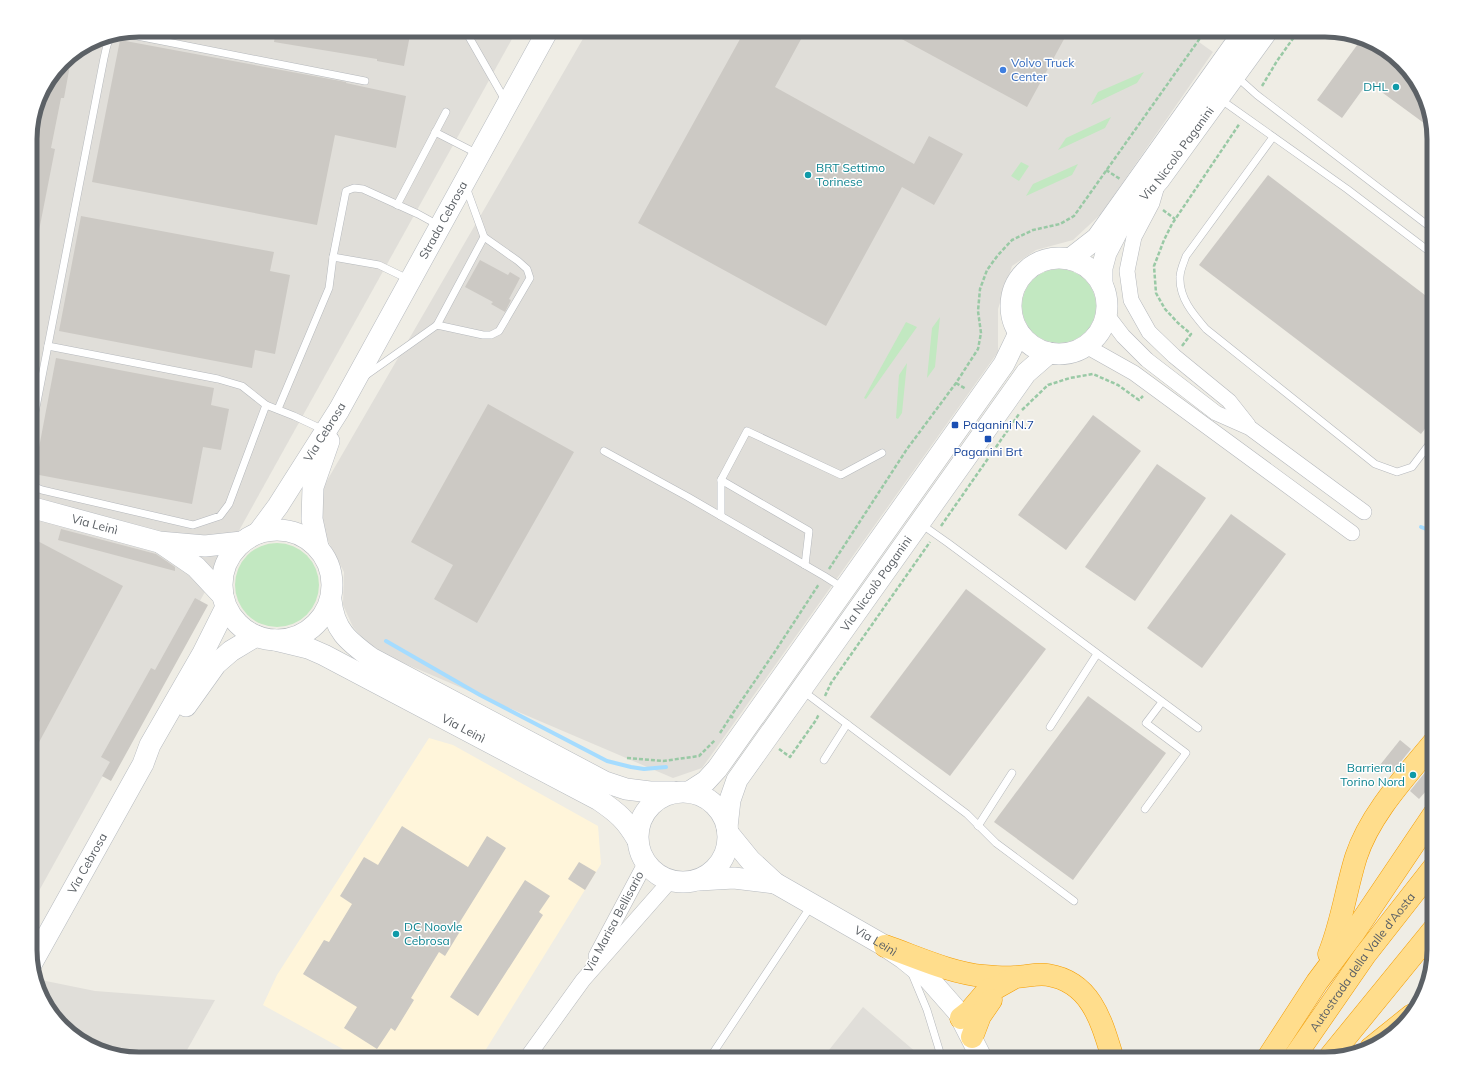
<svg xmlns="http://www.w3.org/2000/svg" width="1464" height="1089" font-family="Mulish,sans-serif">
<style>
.commercial{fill:#fff5da}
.industrial{fill:#e0ded9}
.green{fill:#c2e8c1}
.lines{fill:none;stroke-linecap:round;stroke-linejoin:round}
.stream{stroke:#a5dcff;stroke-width:4}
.building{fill:#ccc9c4}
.lane-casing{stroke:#b5b8bc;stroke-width:8}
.street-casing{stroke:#b5b8bc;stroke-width:16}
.secondary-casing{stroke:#b6babf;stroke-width:22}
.highway-casing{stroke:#f49d00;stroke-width:23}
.path{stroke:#99c9a5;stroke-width:2.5;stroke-dasharray:4 2;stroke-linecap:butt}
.lane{stroke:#fff;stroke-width:7}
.street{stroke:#fff;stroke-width:15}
.secondary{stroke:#fff;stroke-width:21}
.highway{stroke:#ffdd8c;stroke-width:22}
.shop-dot{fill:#3f7fe0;stroke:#fff;stroke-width:1.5}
.culture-dot{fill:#0f9aa8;stroke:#fff;stroke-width:1.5}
.transit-dot{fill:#1a4fb4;stroke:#fff;stroke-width:1.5}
.labels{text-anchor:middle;stroke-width:3;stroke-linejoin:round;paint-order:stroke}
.shop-label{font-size:12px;fill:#366cbe;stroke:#fff;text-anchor:start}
.culture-label{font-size:12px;fill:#0d838f;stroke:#fff;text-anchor:end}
.street-label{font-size:12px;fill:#5c6166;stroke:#fff}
.transit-label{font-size:12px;fill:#164399;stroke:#fff;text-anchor:start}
.rim{fill:none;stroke:#5c6166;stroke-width:5}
</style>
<rect width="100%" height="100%" fill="#efede5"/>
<polygon class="commercial" points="429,738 453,745 598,826 601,864 480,1059 361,1059 263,1005 277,975"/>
<g class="industrial">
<polygon points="139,30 517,30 30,907 30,131 41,90 67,57 97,38"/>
<polygon points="588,30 1182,30 1213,52 1101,214 1073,240 1036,250 1012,266 998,309 998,352 702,768 673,778 373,650 353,627 343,605 344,572 324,533 321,491"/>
<polygon points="36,979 95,991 215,1000 182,1059 138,1059 103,1053 72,1036 41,999"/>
<polygon points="863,1007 924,1059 822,1059"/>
</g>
<g class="green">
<polygon points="1144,72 1137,83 1091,105 1098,92"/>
<polygon points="1111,117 1105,128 1058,150 1066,138"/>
<polygon points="1021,162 1029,166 1019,181 1011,176"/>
<polygon points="1078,164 1072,175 1026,196 1033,184"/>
<circle cx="1059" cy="306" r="37"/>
<polygon points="940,317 935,367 927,378 932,328"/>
<polygon points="906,322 917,327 866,399 864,398"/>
<polygon points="907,363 902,413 898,419 896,418 899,375"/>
<circle cx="277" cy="585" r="42"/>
</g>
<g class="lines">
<g class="stream">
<polyline points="1421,527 1434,532"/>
<polyline points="386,641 480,695 607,761 631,767 644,769 666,767"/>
</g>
</g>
<g class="building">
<polygon points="276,30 411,30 404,66 377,61 377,59 274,42"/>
<polygon points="745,30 806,30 775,87 914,164 929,136 963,154 934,205 902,187 826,326 638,223"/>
<polygon points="885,30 1069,30 1027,107"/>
<polygon points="1363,37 1392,53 1423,91 1432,129 1368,82 1342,118 1317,100"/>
<polygon points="120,40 346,82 346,83 406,96 396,148 335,135 317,225 92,182"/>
<polygon points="72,54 64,98 61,98 51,148 55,149 35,251 30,251 30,131 41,90 67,57"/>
<polygon points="1268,175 1434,302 1434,417 1421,434 1199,265"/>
<polygon points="81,216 274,252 270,271 290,275 275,354 255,350 252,368 59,331"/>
<polygon points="480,260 508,275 510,272 520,278 509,299 511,300 505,312 491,304 493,302 465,287"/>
<polygon points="56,358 214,388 211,405 229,409 221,450 203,447 192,504 34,474"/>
<polygon points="488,404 574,452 477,623 434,599 453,565 411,542"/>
<polygon points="1093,415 1141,451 1066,550 1018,515"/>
<polygon points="1157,464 1206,498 1135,601 1085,567"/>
<polygon points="1231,514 1286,554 1202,668 1147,628"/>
<polygon points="61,529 156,554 175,567 175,571 58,540"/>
<polygon points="30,537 123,586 30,759"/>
<polygon points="966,589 1046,649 950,776 870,717"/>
<polygon points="195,598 208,605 111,781 102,776 110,762 101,757 151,668 155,670"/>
<polygon points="1088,696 1166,753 1073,880 994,822"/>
<polygon points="1400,740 1411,749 1391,774 1380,765"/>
<polygon points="1431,765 1434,768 1434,782 1419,799 1410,791"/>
<polygon points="402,826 468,867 487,836 506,848 458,925 462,928 445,956 439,952 411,998 414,1000 395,1031 391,1028 377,1049 344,1028 357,1007 303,974 324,940 329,942 352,904 340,896 364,857 378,865"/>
<polygon points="579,862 596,872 585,890 568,879"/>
<polygon points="525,880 550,896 539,912 543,915 478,1016 450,997"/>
</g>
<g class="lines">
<g class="lane-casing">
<g id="lane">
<polyline points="465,30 505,100"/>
<polyline points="121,34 132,35 365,81"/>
<polyline points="1237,77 1257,95 1434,230"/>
<polyline points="1220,99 1347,189 1434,255"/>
<polyline points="435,132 478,154"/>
<path d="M1273,137L1186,256C1184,262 1180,270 1180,277C1179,298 1193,314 1206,329L1375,464L1397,472L1412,467L1434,438"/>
<polyline points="397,205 446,112"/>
<polyline points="333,257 346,191 354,188 363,189 418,214 438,225"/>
<polyline points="437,325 484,237"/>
<polyline points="48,346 218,379 242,386 266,405"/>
<polyline points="365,376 437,325 483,335 491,335 499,331 530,278 527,269 518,261 484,237 466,187"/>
<polyline points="278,409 329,288 333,257 379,265 408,279"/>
<path d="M30,438L104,58C107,47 106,38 118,34"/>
<polyline points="604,451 688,497 824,576 843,588"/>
<polyline points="30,485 42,490 193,525 220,516 229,504 266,405 294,416 324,430"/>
<polyline points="721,516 721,480"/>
<polyline points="921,524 948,543 1198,728"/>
<polyline points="805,565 809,531 721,480 747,431 841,475 882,453"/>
<polyline points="803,691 967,814 996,843 1074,901"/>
<polyline points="1050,727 1097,654"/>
<polyline points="824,760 847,724"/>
<polyline points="1145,809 1186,753 1146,723 1162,702"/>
<polyline points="978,826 1012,773"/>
<polyline points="912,974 927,1010 942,1059"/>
<polyline points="709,1059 811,906"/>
</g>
</g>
<g class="street-casing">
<g id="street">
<polyline points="1157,186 1152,203 1134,237 1127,271 1131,300 1149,332 1174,356 1229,401 1248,425"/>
<polyline points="1107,315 1123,336 1147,360 1216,413 1250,428 1364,512"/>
<polyline points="1086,346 1134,373 1352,533"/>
<polyline points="596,956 645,864"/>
<polyline points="526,1059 583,980 670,881"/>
</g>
</g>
<g class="secondary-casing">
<g id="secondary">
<circle cx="1059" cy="306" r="48"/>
<polyline points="1070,259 1097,238 1245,30"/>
<path id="s1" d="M1102,284V268L1106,253L1118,230L1134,208L1159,180L1268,30"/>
<path id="s2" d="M30,507L159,542L205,546L242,542"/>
<circle cx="277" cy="585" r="55"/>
<path id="s3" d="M258,533L278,506L339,410L548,30"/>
<polyline points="161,543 196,567 223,596"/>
<polyline points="318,547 312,519 313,487 329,441"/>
<path d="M331,600C334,630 348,641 371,658L605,782L626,789L650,792H674"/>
<path id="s4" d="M275,640L308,648L324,655L599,800C618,813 626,820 637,839"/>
<polyline points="186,706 216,664 231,651 256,636"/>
<circle cx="683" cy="837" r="45"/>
<polyline points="689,792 706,781 717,769 1004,364 1019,333"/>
<path id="s5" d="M727,827L730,800L737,780L1026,373L1049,353"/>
<path id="s6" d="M728,833L750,860L775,883L885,946L903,958L929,979L958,1012L982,1059"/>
<polyline points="699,880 734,878 775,883"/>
<path id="s7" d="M32,963L143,764L150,745L203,653L226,607"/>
</g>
</g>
<g class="highway-casing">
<g id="highway">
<path d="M885,946C917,957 950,973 984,976C994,977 1005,978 1015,977C1026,977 1037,973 1048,975C1092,982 1102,1023 1113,1059"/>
<path d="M1329,954C1342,922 1346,889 1356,857C1370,814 1406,776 1434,742"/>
<polyline points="961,1018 970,1011 988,990 996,988 1012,979"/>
<polyline points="972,1037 980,1016 991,1000"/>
<polyline points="1371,1048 1412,1015"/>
<polyline points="1267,1059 1317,982 1353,934 1434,814"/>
<path id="s8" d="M1293,1059L1365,955L1434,867"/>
<polyline points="1328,1059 1434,929"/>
</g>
</g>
<g class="path">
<polyline points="1262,86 1277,61 1299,30"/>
<polyline points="1106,170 1120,179"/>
<polyline points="1163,210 1175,219"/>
<polyline points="1182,346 1191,334 1178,323 1165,309 1156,293 1154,266 1164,240 1172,224 1240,123"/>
<polyline points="956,383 966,389"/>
<polyline points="1022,410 1048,385 1070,378 1093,374 1118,385 1139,400 1143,396"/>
<polyline points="941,526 1019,414"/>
<polyline points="829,569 907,449 956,383 978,349 981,333 978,311 980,289 987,270 998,255 1012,240 1033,230 1060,224 1074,216 1203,34 1212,30"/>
<polyline points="825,696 831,683 930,542"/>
<polyline points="733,718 731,716 774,653 819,584"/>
<polyline points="720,733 731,716"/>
<polyline points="779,749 790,757 816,720 819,714"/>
<polyline points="627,758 663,761 699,756 715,740"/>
</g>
<use href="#lane" class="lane"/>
<use href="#street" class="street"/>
<use href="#secondary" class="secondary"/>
<use href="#highway" class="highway"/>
</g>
<circle class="shop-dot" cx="1003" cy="70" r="4"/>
<g class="culture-dot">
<circle cx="1396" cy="87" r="4"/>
<circle cx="808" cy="175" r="4"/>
<circle cx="1413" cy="775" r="4"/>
<circle cx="396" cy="934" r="4"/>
</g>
<g class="transit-dot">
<rect x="951" y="421" width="8" height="8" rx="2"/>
<rect x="984" y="435" width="8" height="8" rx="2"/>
</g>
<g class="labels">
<g class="shop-label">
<text x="1011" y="67">Volvo Truck<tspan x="1011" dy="14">Center</tspan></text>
</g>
<g class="culture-label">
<text x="1388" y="91">DHL</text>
<text x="816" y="172" text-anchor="start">BRT Settimo<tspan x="816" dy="14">Torinese</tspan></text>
<text x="1405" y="772">Barriera di<tspan x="1405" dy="14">Torino Nord</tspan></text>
<text x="404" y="931" text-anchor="start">DC Noovle<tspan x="404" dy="14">Cebrosa</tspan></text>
</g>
<g class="street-label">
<text dy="4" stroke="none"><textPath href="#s1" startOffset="154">Via Niccolò Paganini</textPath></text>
<text dy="4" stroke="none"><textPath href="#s3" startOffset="364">Strada Cebrosa</textPath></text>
<text dy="4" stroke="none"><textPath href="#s3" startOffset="121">Via Cebrosa</textPath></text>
<text dy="4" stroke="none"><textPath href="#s2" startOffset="67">Via Leinì</textPath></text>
<text dy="4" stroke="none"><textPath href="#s5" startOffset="289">Via Niccolò Paganini</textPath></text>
<text dy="4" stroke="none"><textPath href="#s4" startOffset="209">Via Leinì</textPath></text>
<text dy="4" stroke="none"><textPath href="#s7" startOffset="114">Via Cebrosa</textPath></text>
<text transform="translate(614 922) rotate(-62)" y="4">Via Marisa Bellisario</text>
<text dy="4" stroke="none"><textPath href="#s6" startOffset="185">Via Leinì</textPath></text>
<text dy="4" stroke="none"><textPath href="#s8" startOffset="119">Autostrada della Valle d'Aosta</textPath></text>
</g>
<g class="transit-label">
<text x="963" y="429">Paganini N.7</text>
<text x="988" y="456" text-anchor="middle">Paganini Brt</text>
</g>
</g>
<path d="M0 0H1464V1089H0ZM139 37H1325A102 102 0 0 1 1427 139V950A102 102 0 0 1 1325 1052H139A102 102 0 0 1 37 950V139A102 102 0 0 1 139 37Z" fill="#fff" fill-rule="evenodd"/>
<path class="rim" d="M139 37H1325A102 102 0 0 1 1427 139V950A102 102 0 0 1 1325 1052H139A102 102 0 0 1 37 950V139A102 102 0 0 1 139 37Z"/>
</svg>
